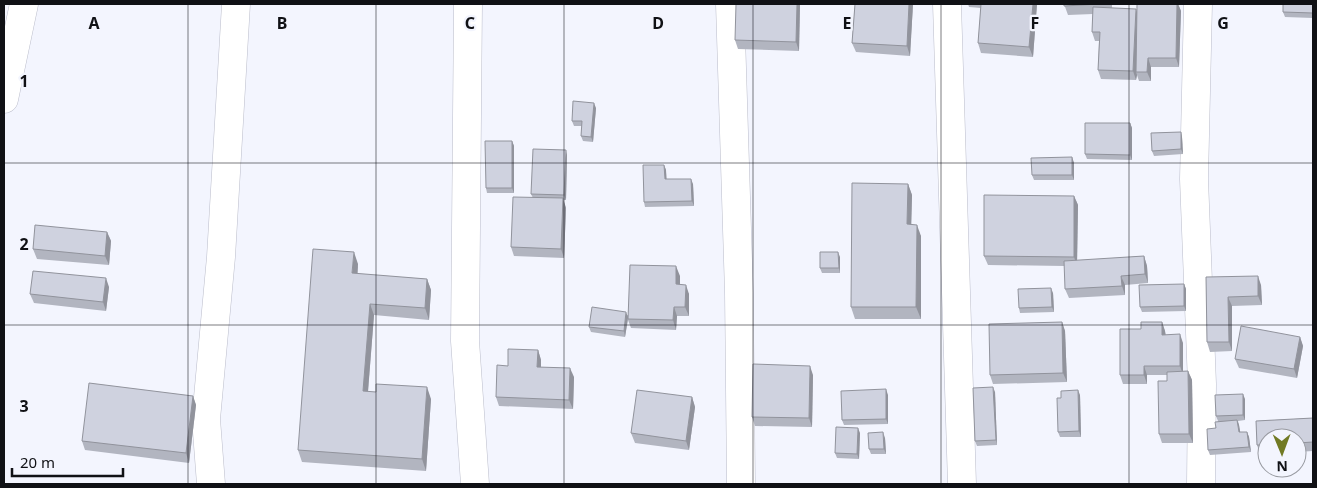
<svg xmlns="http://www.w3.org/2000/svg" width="1317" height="488" font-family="'Noto Sans',sans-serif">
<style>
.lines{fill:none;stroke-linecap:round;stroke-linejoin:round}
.minor-casing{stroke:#babcca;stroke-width:29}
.minor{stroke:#fff;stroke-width:28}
.wall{fill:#b2b5c0}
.shaded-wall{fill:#91939c}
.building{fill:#cfd2df;stroke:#91939c}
.grid{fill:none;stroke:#101115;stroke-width:1;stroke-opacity:0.55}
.grid-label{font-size:16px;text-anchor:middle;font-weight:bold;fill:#101115;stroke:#f3f5fe;stroke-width:4.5;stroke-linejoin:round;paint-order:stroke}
</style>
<rect width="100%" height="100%" fill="#f3f5fe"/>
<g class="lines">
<g class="minor-casing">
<g id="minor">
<polyline points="468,4 465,341 475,484"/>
<polyline points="730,4 739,293 741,484"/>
<polyline points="947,4 962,484"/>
<polyline points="1198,4 1194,179 1202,384 1201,484"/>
<polyline points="4,99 24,4"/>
<polyline points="211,484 206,419 221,257 236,4"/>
</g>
</g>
<use href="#minor" class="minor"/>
</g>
<g class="wall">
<polygon points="800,4 799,51 738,49 735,40"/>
<polygon points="855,4 913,4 910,56 856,52 852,43"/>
<polygon points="968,4 1037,4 1033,57 981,53 978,43 981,8 969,7"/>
<polygon points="1064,4 1112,4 1112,8 1137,13 1137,4 1178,4 1181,11 1179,67 1151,67 1151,81 1139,81 1137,75 1136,80 1101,79 1098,70 1099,41 1095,41 1092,32 1093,14 1068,15"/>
<polygon points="1313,4 1313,18 1285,17 1283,12"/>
<polygon points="596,108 593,142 583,141 581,136 582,126 574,126 572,121"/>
<polygon points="1130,123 1132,128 1132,160 1087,159 1085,154"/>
<polygon points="1181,132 1182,137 1183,154 1154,156 1152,151"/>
<polygon points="512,141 514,146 514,193 487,193 486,188"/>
<polygon points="567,155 566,200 563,200 566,208 564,258 514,256 511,247 533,198 531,194"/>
<polygon points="1072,157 1074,163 1074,180 1034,180 1032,175"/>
<polygon points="664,165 666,170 666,179 693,184 694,206 645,207 644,202"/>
<polygon points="908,184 912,195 911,224 921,236 921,319 855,319 851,307"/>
<polygon points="1074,196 1078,205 1077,261 1144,256 1147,266 1148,283 1125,285 1125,295 1069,298 1065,289 1065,266 988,265 984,256"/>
<polygon points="107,232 111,241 109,265 37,259 33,249"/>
<polygon points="840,257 840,273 822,273 820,268"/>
<polygon points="358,264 357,274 427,279 431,290 429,320 374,315 368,392 431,399 426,471 302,462 298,450"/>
<polygon points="680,276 680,284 689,294 689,316 677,316 676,330 631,328 628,320 625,337 591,332 589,327 628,315"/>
<polygon points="1206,277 1261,285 1262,305 1232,306 1232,351 1210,352 1207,342"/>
<polygon points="1184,284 1186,289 1186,311 1142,312 1140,307"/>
<polygon points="109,287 106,311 34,303 30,294"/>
<polygon points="1053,293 1054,312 1020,313 1019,308"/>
<polygon points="1062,322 1065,331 1067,382 993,384 990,375"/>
<polygon points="1162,322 1165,331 1166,335 1183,343 1183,371 1188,371 1192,380 1193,443 1162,443 1159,434 1167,381 1167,375 1147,375 1147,384 1123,384 1120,375 1141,329"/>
<polygon points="1300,337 1303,346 1297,378 1239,368 1235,359"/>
<polygon points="538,350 541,360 541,367 574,377 573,409 499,406 496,397 508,366"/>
<polygon points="813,375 812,427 755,426 752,417"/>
<polygon points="995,392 997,445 977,446 975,441"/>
<polygon points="888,395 888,424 844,425 842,420"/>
<polygon points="1080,395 1081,437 1060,437 1058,432 1061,398"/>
<polygon points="193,396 196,405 189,463 85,450 82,441"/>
<polygon points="692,397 695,407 689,450 635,443 631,433"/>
<polygon points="1245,399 1245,420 1238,421 1239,425 1240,432 1247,432 1249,437 1251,452 1210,455 1208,450 1218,421 1216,416"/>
<polygon points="1313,418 1313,451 1297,452 1297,438 1267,438 1267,454 1260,454 1257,445 1256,421"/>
<polygon points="860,433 859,459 837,458 835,453"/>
<polygon points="885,438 886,454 871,454 869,449"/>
</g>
<g class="shaded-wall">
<polygon points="797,4 800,4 799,51 796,42"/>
<polygon points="909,4 913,4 910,56 907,46"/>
<polygon points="1033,4 1037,4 1033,57 1029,47"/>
<polygon points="1177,4 1178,4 1181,11 1179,67 1176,58"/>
<polygon points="1136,9 1139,18 1136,72 1137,75 1136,80 1133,71"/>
<polygon points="1148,58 1151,67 1151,81 1147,72"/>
<polygon points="594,103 596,108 593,142 591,137"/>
<polygon points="1130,123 1132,128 1132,160 1130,155"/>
<polygon points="1181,132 1182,137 1183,154 1181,149"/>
<polygon points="512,141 514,146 514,193 512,188"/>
<polygon points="566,150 567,155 566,200 564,195"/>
<polygon points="1072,157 1074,163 1074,180 1072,175"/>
<polygon points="664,165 666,170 667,184 665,179"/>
<polygon points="691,179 693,184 694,206 692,201"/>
<polygon points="908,184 912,195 911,236 907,224"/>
<polygon points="1074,196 1078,205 1077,266 1074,257"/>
<polygon points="563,198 566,208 564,258 561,249"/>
<polygon points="917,225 921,236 921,319 916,307"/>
<polygon points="107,232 111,241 109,265 105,256"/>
<polygon points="354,252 358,264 357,285 352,273"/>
<polygon points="838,252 840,257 840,273 839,268"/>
<polygon points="1144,256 1147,266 1148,283 1145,274"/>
<polygon points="676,266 680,276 680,293 676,284"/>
<polygon points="1121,276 1125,285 1125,295 1122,286"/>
<polygon points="1258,276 1261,285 1262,305 1258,296"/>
<polygon points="106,278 109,287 106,311 103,302"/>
<polygon points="427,279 431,290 429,320 425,308"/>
<polygon points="1184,284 1186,289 1186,311 1184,306"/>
<polygon points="686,285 689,294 689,316 685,307"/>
<polygon points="1051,288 1053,293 1054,312 1052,307"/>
<polygon points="1228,297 1232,306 1232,351 1229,342"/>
<polygon points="370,304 374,315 367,403 363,391"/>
<polygon points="674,307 677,316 676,330 673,320"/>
<polygon points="626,312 628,317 625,337 624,331"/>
<polygon points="1062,322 1065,331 1067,382 1063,373"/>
<polygon points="1162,322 1165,331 1166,344 1162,335"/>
<polygon points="1180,334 1183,343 1183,375 1180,366"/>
<polygon points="1300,337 1303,346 1297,378 1294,369"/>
<polygon points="538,350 541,360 541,376 537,367"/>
<polygon points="810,366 813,375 812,427 809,418"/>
<polygon points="1144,366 1147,375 1147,384 1144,375"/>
<polygon points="570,368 574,377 573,409 569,400"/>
<polygon points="1188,371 1192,380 1193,443 1189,434"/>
<polygon points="427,387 431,399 426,471 422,459"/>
<polygon points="993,387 995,392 997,445 996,440"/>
<polygon points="886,389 888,395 888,424 886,419"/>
<polygon points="1078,390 1080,395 1081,437 1079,431"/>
<polygon points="1243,394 1245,399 1245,420 1243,415"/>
<polygon points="193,396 196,405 189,463 186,453"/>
<polygon points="692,397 695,407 689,450 686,441"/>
<polygon points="1237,420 1239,425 1241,437 1239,432"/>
<polygon points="858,428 860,433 859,459 857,454"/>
<polygon points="883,432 885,438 886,454 884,449"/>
<polygon points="1247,432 1249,437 1251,452 1249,447"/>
</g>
<g class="building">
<polygon points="736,4 797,4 796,42 735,40"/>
<polygon points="855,4 909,4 907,46 852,43"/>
<polygon points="981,4 1033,4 1029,47 978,43"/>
<polygon points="1064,4 1100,4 1064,6"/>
<polygon points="1137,4 1177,4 1176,58 1148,58 1147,72 1136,72"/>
<polygon points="1283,4 1313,4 1313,13 1283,12"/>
<polygon points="1093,7 1136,9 1133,71 1098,70 1100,32 1092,32"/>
<polygon points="573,101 594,103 591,137 581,136 582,121 572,121"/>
<polygon points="1085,123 1130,123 1130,155 1085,154"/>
<polygon points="1181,132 1181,149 1152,151 1151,133"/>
<polygon points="485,141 512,141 512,188 486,188"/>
<polygon points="533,149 566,150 564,195 531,194"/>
<polygon points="1072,157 1072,175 1032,175 1031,158"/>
<polygon points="643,165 664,165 665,179 691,179 692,201 644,202"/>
<polygon points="852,183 908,184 907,224 917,225 916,307 851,307"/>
<polygon points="984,195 1074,196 1074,257 984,256"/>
<polygon points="513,197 563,198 561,249 511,247"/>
<polygon points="35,225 107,232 105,256 33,249"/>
<polygon points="313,249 354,252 352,273 427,279 425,308 370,304 363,391 376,392 376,384 427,387 422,459 298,450"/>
<polygon points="820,252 838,252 839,268 820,268"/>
<polygon points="1144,256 1145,274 1121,276 1122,286 1065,289 1064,261"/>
<polygon points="630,265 676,266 676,284 686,285 685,307 674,307 673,320 628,319"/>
<polygon points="33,271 106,278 103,302 30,294"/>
<polygon points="1258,276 1258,296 1228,297 1229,342 1207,342 1206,277"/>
<polygon points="1184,284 1184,306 1140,307 1139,285"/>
<polygon points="1051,288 1052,307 1019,308 1018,289"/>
<polygon points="592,307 626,312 624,331 589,327"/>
<polygon points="1062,322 1063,373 990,375 989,324"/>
<polygon points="1141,322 1162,322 1162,335 1180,334 1180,366 1144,366 1144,375 1120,375 1120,329 1141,329"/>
<polygon points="1241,326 1300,337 1294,369 1235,359"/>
<polygon points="508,349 538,350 537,367 570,368 569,400 496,397 497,365 508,366"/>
<polygon points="753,364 810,366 809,418 752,417"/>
<polygon points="1188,371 1189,434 1159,434 1158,381 1167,381 1167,372"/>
<polygon points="89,383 193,396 186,453 82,441"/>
<polygon points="993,387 996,440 975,441 973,388"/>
<polygon points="886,389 886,419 842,420 841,391"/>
<polygon points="637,390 692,397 686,441 631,433"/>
<polygon points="1078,390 1079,431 1058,432 1057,398 1061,398 1061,391"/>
<polygon points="1243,394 1243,415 1216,416 1215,395"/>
<polygon points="1313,418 1313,442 1297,443 1297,438 1267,438 1267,445 1257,445 1256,421"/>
<polygon points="1237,420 1239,432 1247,432 1249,447 1208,450 1207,429 1216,428 1215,422"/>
<polygon points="836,427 858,428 857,454 835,453"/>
<polygon points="883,432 884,449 869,449 868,433"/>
</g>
<path class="grid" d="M188,4V484M376,4V484M564,4V484M753,4V484M941,4V484M1129,4V484M4,163H1313M4,325H1313"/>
<g class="grid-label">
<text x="94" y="29">A</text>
<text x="282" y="29">B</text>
<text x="470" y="29">C</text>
<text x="658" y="29">D</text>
<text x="847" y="29">E</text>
<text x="1035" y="29">F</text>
<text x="1223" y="29">G</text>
<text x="24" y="87">1</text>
<text x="24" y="250">2</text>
<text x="24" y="412">3</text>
</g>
<rect width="1317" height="488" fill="none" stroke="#101115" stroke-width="10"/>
<g transform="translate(1282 453) rotate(179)"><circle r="24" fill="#f3f5fe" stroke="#989aa1"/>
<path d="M0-4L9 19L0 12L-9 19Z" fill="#717a24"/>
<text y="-8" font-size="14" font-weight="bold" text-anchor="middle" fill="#101115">N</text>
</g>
<path d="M12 468v8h111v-8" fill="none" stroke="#101115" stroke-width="2.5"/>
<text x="20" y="468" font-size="15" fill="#101115" stroke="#f3f5fe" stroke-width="4" paint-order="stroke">20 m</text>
</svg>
